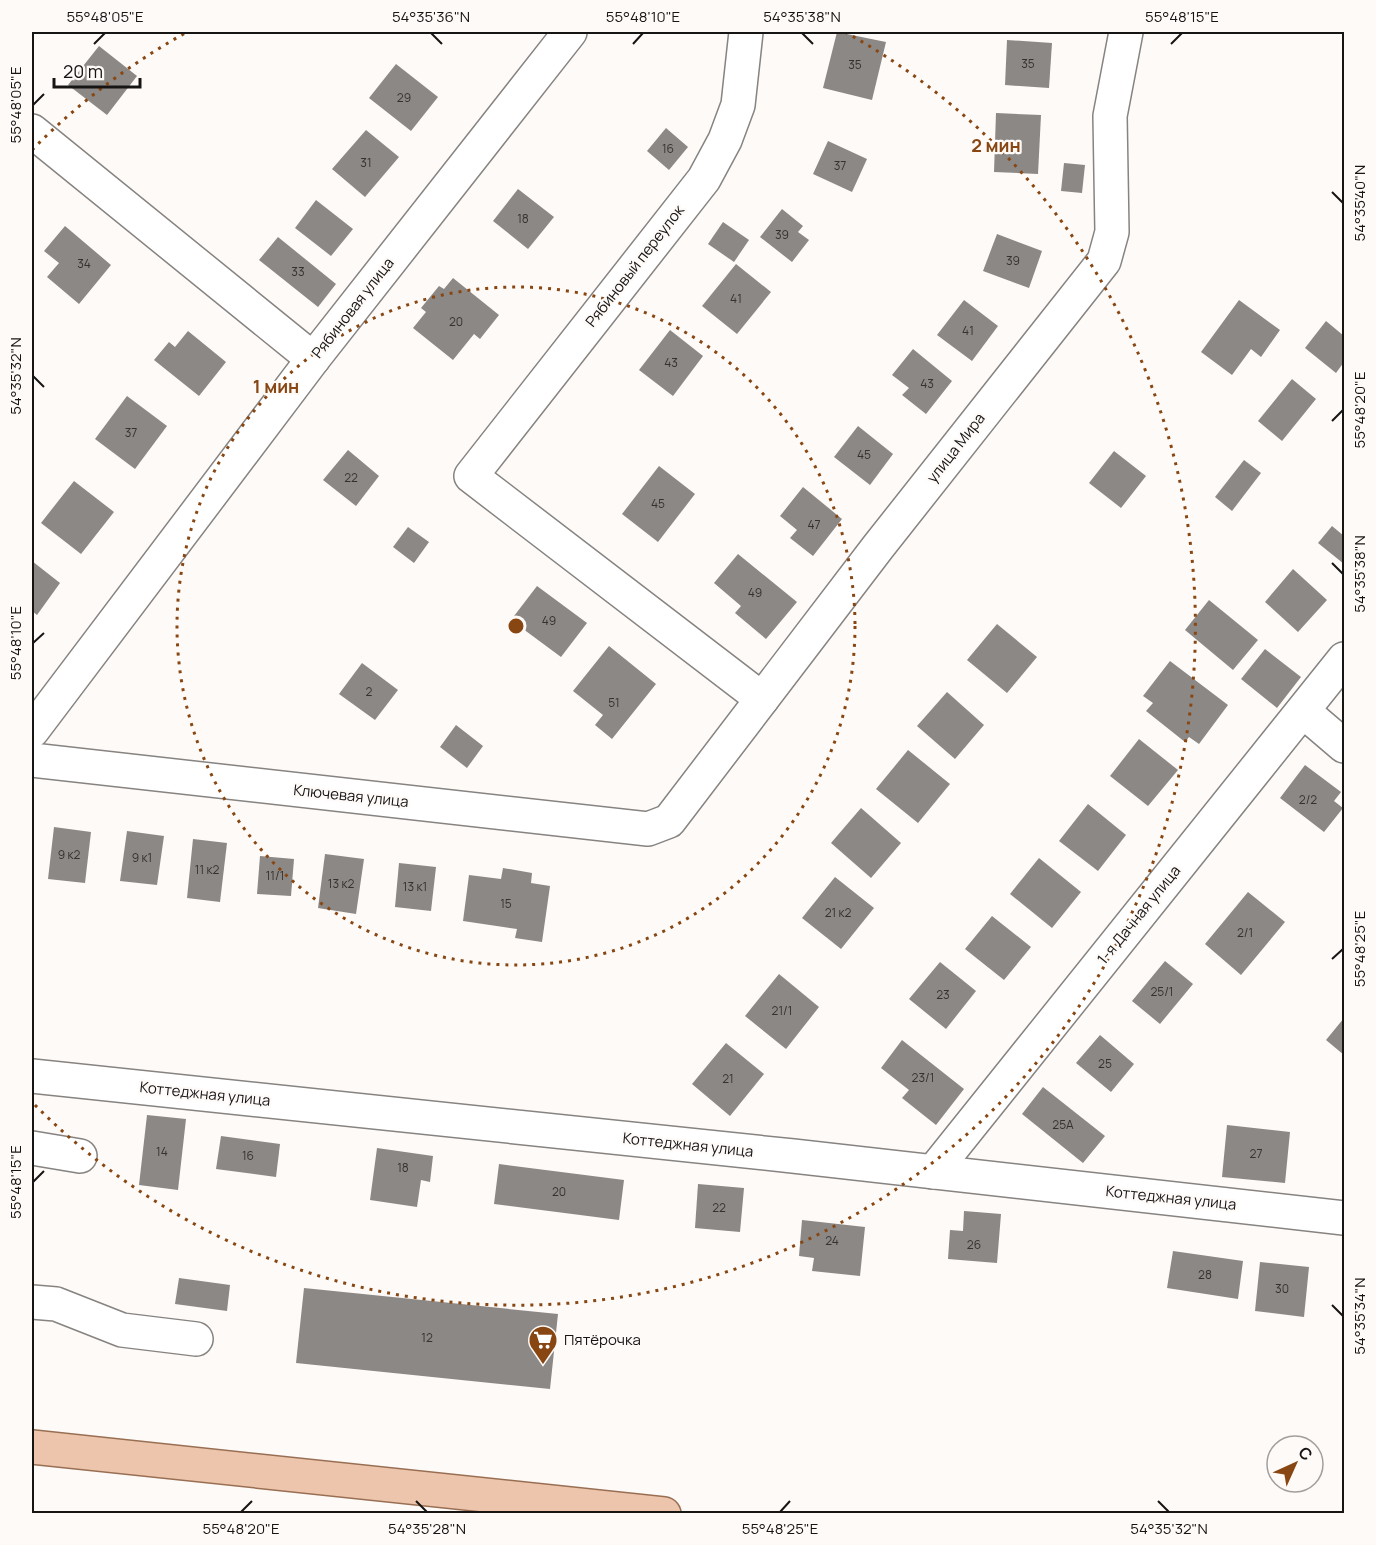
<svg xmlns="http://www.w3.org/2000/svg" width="1376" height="1545" font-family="Manrope,sans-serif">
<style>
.building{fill:#8c8886}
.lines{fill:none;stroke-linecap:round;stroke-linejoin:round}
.minor-casing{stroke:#868381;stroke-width:36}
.major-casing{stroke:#996f53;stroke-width:36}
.minor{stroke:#fff;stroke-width:33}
.major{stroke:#ecc5ac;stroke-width:33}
.ticks{fill:none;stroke:#161514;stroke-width:2}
.ring{fill:none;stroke:#884712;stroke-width:3;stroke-dasharray:3 6}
.labels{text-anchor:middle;stroke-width:4.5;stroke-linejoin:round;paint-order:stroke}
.number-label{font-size:12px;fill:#343230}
.street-label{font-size:15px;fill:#161514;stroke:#fefaf8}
.poi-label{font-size:15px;fill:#161514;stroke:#fefaf8;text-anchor:start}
.centre{fill:#884712;stroke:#fefaf8;stroke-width:3}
.ring-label{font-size:18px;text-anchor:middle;font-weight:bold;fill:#884712;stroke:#fefaf8;stroke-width:4.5;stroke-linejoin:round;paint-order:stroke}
.neatline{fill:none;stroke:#161514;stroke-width:2}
.ticks-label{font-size:15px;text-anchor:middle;fill:#161514}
</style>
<rect width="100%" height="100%" fill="#fefaf8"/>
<g class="building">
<polygon points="837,32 886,42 872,100 823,88"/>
<polygon points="1007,40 1052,43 1049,88 1005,85"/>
<polygon points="99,46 137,76 107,115 68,85"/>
<polygon points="396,64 438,97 411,131 369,98"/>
<polygon points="996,113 1041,115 1038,174 994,172"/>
<polygon points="666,128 688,147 669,170 647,151"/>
<polygon points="366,130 399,157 365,197 332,169"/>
<polygon points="828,141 867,159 852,192 813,174"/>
<polygon points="1064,163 1085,165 1082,193 1061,191"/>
<polygon points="518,189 554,217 528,249 493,221"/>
<polygon points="316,200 353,229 331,256 295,228"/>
<polygon points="782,209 803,226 798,232 809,240 792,262 760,237"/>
<polygon points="723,222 749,240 734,262 708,244"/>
<polygon points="65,226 111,265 79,304 47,277 59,263 44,251"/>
<polygon points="997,234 1042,251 1029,288 983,271"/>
<polygon points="278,237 336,284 318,307 259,260"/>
<polygon points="736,264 771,292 737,334 702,306"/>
<polygon points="453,278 499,315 480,339 474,334 453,360 413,328 426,312 421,308 439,286 444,289"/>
<polygon points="964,300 998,326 972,361 937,335"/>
<polygon points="1239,300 1280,330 1261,357 1251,349 1232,375 1201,352"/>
<polygon points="1326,321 1344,336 1344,362 1336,373 1305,348"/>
<polygon points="670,330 703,356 673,396 639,370"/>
<polygon points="188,331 226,362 199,396 154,360 169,342 175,347"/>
<polygon points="913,349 952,381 926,414 902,395 909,388 892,375"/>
<polygon points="1292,379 1316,399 1282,441 1258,421"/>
<polygon points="127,396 167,426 135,469 95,439"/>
<polygon points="858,426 893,454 870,485 834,457"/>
<polygon points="348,450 379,476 356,506 323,480"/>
<polygon points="1114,451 1146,476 1121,508 1089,483"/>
<polygon points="1244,460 1261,473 1232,511 1215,497"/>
<polygon points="659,466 695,494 658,542 622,514"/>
<polygon points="74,481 114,512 81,554 41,523"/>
<polygon points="803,487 842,519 813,556 790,538 797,530 780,516"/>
<polygon points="1332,526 1344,536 1344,564 1318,543"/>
<polygon points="408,527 429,542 414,563 393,547"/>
<polygon points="738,554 797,602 766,639 735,613 741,606 714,583"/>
<polygon points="32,561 60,583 37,615 32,611"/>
<polygon points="1293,569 1327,600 1298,632 1265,602"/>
<polygon points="537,586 587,623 561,657 511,620"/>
<polygon points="1209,600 1258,640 1233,670 1185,630"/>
<polygon points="997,624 1037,657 1007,693 967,660"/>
<polygon points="609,646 656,684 612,739 595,725 603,715 573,691"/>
<polygon points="1265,649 1301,677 1277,708 1241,679"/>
<polygon points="1170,661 1228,705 1199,744 1189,737 1185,742 1146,711 1153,703 1143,696"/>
<polygon points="362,663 398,690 375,720 339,694"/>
<polygon points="947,692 984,725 955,759 917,726"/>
<polygon points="456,725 483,746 467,768 440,747"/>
<polygon points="1139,739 1178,770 1148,806 1110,776"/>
<polygon points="908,750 950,784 918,823 876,789"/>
<polygon points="1305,765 1341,792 1334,801 1343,808 1324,832 1280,798"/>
<polygon points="1088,804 1126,835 1098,871 1059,841"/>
<polygon points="861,808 901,843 871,878 831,843"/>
<polygon points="54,827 91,832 85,883 48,879"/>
<polygon points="127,831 164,836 157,885 120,881"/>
<polygon points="193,839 227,843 220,902 187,898"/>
<polygon points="325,854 364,859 356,914 318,908"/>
<polygon points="260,856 294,859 291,896 257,894"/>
<polygon points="1039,858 1081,892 1052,928 1010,894"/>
<polygon points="399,863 436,867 431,911 395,907"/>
<polygon points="503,868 532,873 531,883 550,886 542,942 515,938 517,929 463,921 469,875 501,879"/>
<polygon points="835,877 874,908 841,949 802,918"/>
<polygon points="1248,892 1285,922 1241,975 1205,944"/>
<polygon points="992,916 1031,947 1004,980 965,949"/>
<polygon points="1165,961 1193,984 1160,1024 1132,1001"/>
<polygon points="940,962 976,991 946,1029 909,999"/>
<polygon points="779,974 819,1007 786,1049 745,1016"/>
<polygon points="1344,1018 1344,1055 1326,1040"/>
<polygon points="1100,1035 1134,1064 1111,1092 1076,1063"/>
<polygon points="902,1040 964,1089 936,1125 902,1098 909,1090 881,1068"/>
<polygon points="726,1043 764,1074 730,1116 692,1084"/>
<polygon points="1043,1087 1105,1136 1083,1163 1022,1114"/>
<polygon points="147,1115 186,1119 178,1190 139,1185"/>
<polygon points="1227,1125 1290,1132 1285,1183 1222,1177"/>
<polygon points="221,1136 280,1144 276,1177 216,1169"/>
<polygon points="377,1148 433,1156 430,1182 421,1180 417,1207 370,1200"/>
<polygon points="499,1164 624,1180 619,1220 494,1204"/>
<polygon points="698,1184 744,1188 740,1232 695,1228"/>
<polygon points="964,1211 1001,1214 997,1263 948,1259 950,1230 963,1231"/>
<polygon points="802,1220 865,1227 860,1276 812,1271 814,1258 799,1256"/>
<polygon points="1173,1251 1243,1261 1238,1299 1167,1288"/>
<polygon points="1260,1262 1309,1267 1304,1317 1255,1311"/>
<polygon points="179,1278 230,1285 227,1311 175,1304"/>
<polygon points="304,1288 558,1314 550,1389 296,1363"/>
</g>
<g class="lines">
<g class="minor-casing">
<g id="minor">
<polyline points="746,32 738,105 725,140 704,179 471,476 762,699"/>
<polyline points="32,131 313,359"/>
<polyline points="1303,711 1344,746"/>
<polyline points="32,731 313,359 570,32"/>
<polyline points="32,760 648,829 669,821 878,547 1104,261 1112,232 1110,116 1126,32"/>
<polyline points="32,1076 793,1156 1344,1218"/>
<polyline points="32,1148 80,1156"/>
<polyline points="933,1172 1344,659"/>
<polyline points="32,1302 56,1304 122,1330 196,1339"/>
</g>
</g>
<g class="major-casing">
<polyline id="major" points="32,1447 664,1514"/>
</g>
<use href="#minor" class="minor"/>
<use href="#major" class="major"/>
</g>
<path class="ticks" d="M431,33L442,44M802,33L813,44M94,44L105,33M633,44L643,33M1171,44L1182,33M33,105L44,94M1332,192L1343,203M33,376L44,387M1332,421L1343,410M1332,563L1343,574M33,643L44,633M1332,959L1343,949M33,1182L44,1171M1332,1305L1343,1316M416,1501L427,1512M1158,1501L1169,1512M241,1512L252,1501M780,1512L790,1501"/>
<g class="ring">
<circle cx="516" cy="626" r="339"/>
<path d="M32 150A679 679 0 0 1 187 32M845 32A679 679 0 1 1 32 1102"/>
</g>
<defs>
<g id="supermarket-pin" transform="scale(1.5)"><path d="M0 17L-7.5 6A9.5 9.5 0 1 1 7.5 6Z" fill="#884712" stroke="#fefaf8"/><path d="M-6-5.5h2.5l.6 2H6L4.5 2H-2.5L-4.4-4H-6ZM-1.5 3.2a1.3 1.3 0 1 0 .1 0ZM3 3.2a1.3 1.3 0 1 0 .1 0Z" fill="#fff"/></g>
</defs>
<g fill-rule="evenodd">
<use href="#supermarket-pin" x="543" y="1340"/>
</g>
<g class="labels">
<g class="number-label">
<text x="1028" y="68">35</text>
<text x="855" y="69">35</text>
<text x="404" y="102">29</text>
<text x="668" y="153">16</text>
<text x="366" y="167">31</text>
<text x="840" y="170">37</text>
<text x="523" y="223">18</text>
<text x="782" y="239">39</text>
<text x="1013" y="265">39</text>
<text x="84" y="268">34</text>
<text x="298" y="276">33</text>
<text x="736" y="303">41</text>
<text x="456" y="326">20</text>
<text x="968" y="335">41</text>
<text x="671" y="367">43</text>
<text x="927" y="388">43</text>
<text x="131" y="437">37</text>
<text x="864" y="459">45</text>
<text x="351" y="482">22</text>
<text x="658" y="508">45</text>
<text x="814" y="529">47</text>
<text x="755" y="597">49</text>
<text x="549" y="625">49</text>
<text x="369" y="696">2</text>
<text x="614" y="707">51</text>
<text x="1308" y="804">2/2</text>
<text x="69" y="859">9 к2</text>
<text x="142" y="862">9 к1</text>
<text x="207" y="874">11 к2</text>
<text x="275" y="880">11/1</text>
<text x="341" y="888">13 к2</text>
<text x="415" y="891">13 к1</text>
<text x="506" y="908">15</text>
<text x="838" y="917">21 к2</text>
<text x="1245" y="937">2/1</text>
<text x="1162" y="996">25/1</text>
<text x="943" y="999">23</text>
<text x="782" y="1015">21/1</text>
<text x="1105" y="1068">25</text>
<text x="923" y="1082">23/1</text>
<text x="728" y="1083">21</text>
<text x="1063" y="1129">25А</text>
<text x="162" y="1156">14</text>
<text x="1256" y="1158">27</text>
<text x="248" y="1160">16</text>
<text x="403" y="1172">18</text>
<text x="559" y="1196">20</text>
<text x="719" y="1212">22</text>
<text x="832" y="1245">24</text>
<text x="974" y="1249">26</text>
<text x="1205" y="1279">28</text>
<text x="1282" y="1293">30</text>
<text x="427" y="1342">12</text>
</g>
<g class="street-label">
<text transform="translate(635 266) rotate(-52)" y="5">Рябиновый переулок</text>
<text transform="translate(353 308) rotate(-52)" y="5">Рябиновая улица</text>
<text transform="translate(956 448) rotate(-52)" y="5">улица Мира</text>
<text transform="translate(351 796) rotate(6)" y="5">Ключевая улица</text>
<text transform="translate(1139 915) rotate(-51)" y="5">1-я Дачная улица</text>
<text transform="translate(205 1094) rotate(6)" y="5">Коттеджная улица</text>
<text transform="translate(688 1145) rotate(6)" y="5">Коттеджная улица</text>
<text transform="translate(1171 1198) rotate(6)" y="5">Коттеджная улица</text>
</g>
<g class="poi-label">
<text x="564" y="1345">Пятёрочка</text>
</g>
</g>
<circle cx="516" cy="626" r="9" class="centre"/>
<g class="ring-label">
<text x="996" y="152">2 мин</text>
<text x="276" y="393">1 мин</text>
</g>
<rect width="1376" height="1545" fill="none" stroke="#fefaf8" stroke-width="66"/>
<g transform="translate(1295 1464) rotate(45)"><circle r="28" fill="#fefaf8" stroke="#a19e9d" stroke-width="1.5"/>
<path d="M0-4.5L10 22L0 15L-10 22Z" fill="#884712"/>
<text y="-9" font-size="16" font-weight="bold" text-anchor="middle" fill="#161514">С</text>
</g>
<path d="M54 78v9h86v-9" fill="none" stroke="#161514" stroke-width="3"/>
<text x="63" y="78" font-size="18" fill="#161514" stroke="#fefaf8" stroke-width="4.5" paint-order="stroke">20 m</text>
<rect x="33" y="33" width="1310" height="1479" class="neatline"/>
<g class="ticks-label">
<text x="105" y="22">55°48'05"E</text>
<text x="431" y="22">54°35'36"N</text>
<text x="643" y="22">55°48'10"E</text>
<text x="802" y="22">54°35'38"N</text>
<text x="1182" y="22">55°48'15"E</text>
<text transform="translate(16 105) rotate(-90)" y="5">55°48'05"E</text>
<text transform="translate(1360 203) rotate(-90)" y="5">54°35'40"N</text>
<text transform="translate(16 376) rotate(-90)" y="5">54°35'32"N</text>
<text transform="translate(1360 410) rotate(-90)" y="5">55°48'20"E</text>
<text transform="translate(1360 574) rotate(-90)" y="5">54°35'38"N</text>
<text transform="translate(16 643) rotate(-90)" y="5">55°48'10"E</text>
<text transform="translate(1360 949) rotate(-90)" y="5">55°48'25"E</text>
<text transform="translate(16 1182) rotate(-90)" y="5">55°48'15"E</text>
<text transform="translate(1360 1316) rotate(-90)" y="5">54°35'34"N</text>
<text x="241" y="1534">55°48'20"E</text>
<text x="427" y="1534">54°35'28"N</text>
<text x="780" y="1534">55°48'25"E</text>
<text x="1169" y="1534">54°35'32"N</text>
</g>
</svg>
